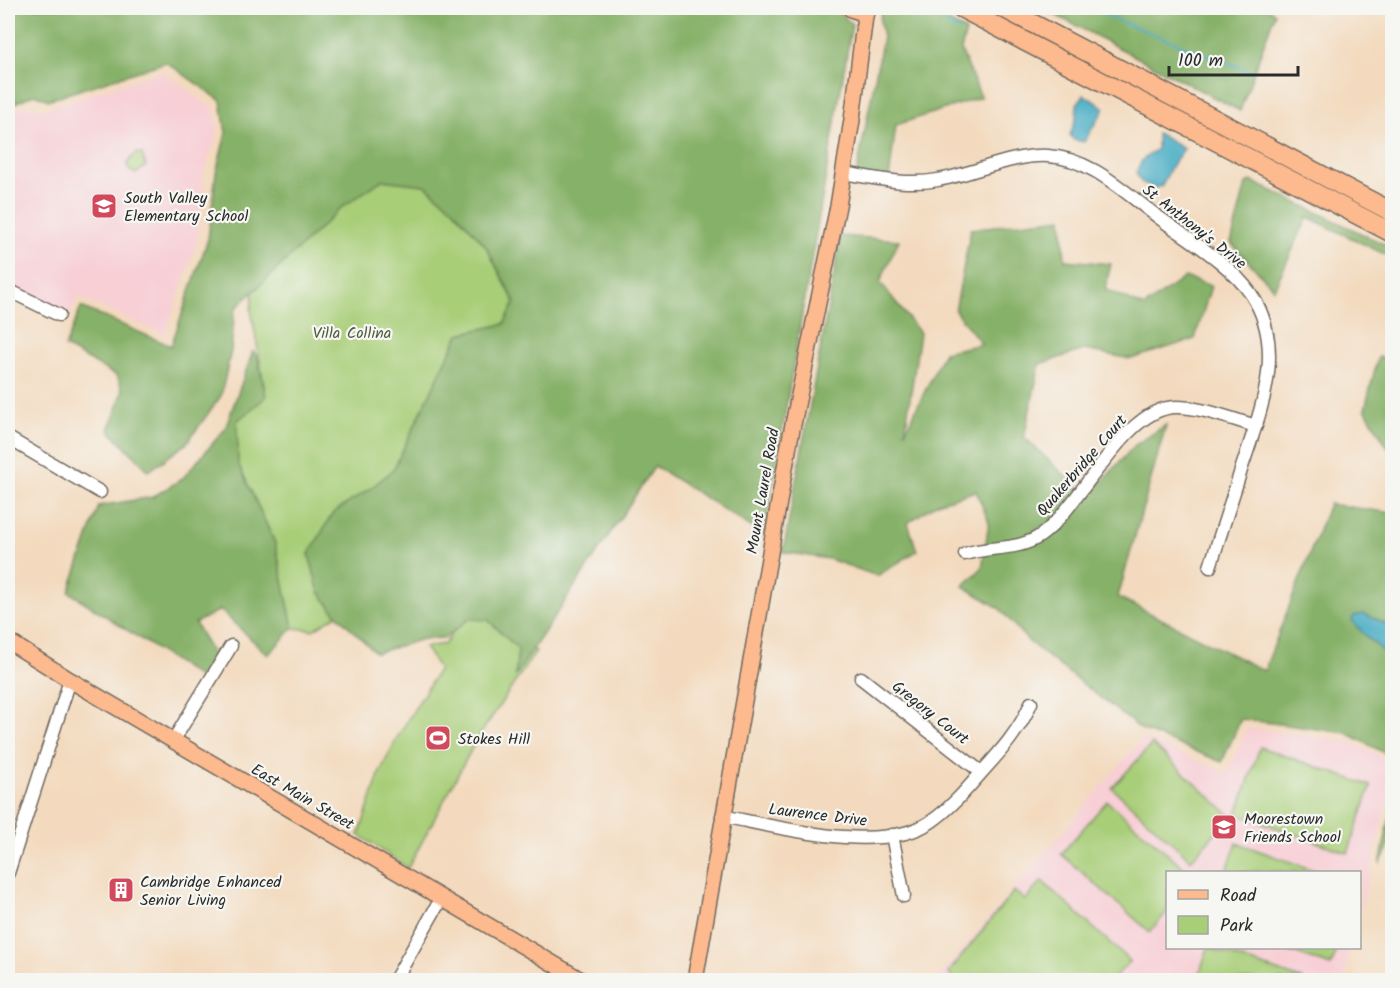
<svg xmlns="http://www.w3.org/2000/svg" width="1400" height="988" font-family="Kalam,sans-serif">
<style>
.built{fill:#f7cfd5}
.green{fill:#a8ce78;stroke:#6a7c52;stroke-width:1.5}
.forest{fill:#86b168;stroke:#586e4a;stroke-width:1.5}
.water{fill:#44abc3;stroke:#386b77;stroke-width:1.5}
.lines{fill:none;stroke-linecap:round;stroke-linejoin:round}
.stream{stroke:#44abc3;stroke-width:2}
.minor-casing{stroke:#71685e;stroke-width:15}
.major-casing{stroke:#71685e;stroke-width:18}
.highway-casing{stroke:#71685e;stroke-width:21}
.minor{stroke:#fff;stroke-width:12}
.major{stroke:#fcba8e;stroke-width:15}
.highway{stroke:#fcba8e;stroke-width:18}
.labels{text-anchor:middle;stroke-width:4.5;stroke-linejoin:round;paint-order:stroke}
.poi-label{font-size:16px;fill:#2b2b2b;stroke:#f6f6f2;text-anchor:start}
.street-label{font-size:16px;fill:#2b2b2b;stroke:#f6f6f2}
.park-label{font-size:16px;fill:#505c42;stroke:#f6f6f2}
</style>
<rect width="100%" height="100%" fill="#f6f6f2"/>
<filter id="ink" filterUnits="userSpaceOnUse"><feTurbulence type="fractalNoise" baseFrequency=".0167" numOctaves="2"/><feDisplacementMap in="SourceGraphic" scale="12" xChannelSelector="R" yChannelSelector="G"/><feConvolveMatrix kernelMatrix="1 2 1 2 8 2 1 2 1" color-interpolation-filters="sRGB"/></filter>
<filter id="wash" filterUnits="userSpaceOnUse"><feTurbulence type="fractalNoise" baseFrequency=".008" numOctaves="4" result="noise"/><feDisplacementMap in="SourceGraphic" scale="24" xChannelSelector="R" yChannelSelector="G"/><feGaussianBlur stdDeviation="1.35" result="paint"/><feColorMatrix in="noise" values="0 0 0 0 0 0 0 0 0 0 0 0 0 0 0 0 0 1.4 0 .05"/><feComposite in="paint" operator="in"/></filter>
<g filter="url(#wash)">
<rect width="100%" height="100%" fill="#f3dabe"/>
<g class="built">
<polygon points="162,71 214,109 218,133 204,172 198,240 165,335 78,297 67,321 8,291 8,113 27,105 46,109"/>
<polygon points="1247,728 1347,741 1392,761 1392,782 1360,915 1360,872 1168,872 1168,948 1351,948 1343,980 938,980 937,979 1143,738 1227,773"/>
</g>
<g class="green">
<polygon points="137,153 142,154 146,166 136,174 129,170 127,164 131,158"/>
<polygon points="382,180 425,185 453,209 485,245 515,303 504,324 459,334 393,470 371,488 333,513 309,554 319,592 337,615 313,630 293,628 275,543 238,463 236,421 266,397 251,310 253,292 341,208"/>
<polygon points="469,608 536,651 477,739 408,868 359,835 380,772 398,736 439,669 425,647 445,644"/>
<polygon points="1152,744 1231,816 1191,860 1112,788"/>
<polygon points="1260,747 1371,786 1348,853 1237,814"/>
<polygon points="1107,801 1189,872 1168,872 1167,912 1150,932 1061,854"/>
<polygon points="1237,843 1319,872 1226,872"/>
<polygon points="1042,881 1130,961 1112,980 955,980 948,973 1014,891 1025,900"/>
<polygon points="1208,948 1209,948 1304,980 1197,980"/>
<polygon points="1280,948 1338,948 1331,966"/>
</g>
<g class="forest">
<polygon points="8,8 834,8 852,24 764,535 655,466 515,676 518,649 488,620 469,619 445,638 423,639 376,653 337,615 319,592 309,554 333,513 371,488 393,470 459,334 504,324 515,302 485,245 453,209 425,185 382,180 341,208 235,309 231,351 221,396 186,444 149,471 109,430 123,391 117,376 65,347 81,307 171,346 208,239 216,173 226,133 221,101 166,62 48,100 35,94 8,106"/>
<polygon points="881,8 922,8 966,31 961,50 981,97 896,125 888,186 855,181 883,37 880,22"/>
<polygon points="1042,8 1266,8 1275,13 1240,111"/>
<polygon points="1251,181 1392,248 1392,251 1386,255 1308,217 1274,289 1231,243 1246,184"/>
<polygon points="1062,218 1065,260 1111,264 1105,289 1144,307 1185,277 1211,286 1195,339 1131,359 1084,350 1040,364 1024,437 1088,497 1135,445 1166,425 1118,597 1264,671 1329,504 1392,513 1392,757 1347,733 1241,719 1222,762 1142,730 1029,642 999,608 963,586 982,568 989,522 976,491 937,503 908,523 917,551 877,576 829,559 783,552 841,236 899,240 880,282 920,333 905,432 944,352 982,344 955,311 971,229"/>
<polygon points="253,351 257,355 266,397 237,421 238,463 275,543 293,628 268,655 220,610 195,623 213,655 200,678 69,592 99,506 153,497 183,478 225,429"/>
<polygon points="1378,357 1392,358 1392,455 1365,409"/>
<polygon points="1392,807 1392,840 1380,864"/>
</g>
<g class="water">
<polygon points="1084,95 1105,108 1084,142 1074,140 1070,135 1076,118 1077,104"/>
<polygon points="1157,133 1184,149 1172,165 1162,186 1155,188 1141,182 1136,173 1142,160 1157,149"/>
<path d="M1363,614L1376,619L1392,628V659C1383,651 1356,629 1352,620L1354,616Z"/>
</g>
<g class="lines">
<g class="stream">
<polyline points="913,8 929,10 943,17 949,26 959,31"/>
<polyline points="1086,8 1254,73"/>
<polyline points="8,14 13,8"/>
</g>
</g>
</g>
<g filter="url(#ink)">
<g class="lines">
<g class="minor-casing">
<g id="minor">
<path d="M843,173C874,178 906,186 938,180C973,174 1013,154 1048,156C1092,158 1127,195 1161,219C1191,241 1229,263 1251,294C1287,348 1261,409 1243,464C1232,498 1221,533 1210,567"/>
<polyline points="8,290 59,315"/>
<polyline points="8,438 100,492"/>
<path d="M965,554C989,546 1018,551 1040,536C1081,507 1124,407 1176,407C1202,407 1231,419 1256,426"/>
<polyline points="861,678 981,772"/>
<polyline points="173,741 231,646"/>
<path d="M722,816C778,827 882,856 932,821C951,808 966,790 981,773C1000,752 1020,730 1031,703"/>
<polyline points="892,835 904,896"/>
<polyline points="8,873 70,680"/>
<polyline points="395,980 441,899"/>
</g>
</g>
<g class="major-casing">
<g id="major">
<polyline points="8,641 70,680 581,980"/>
<polyline points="695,980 790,439 838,206 852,120 866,8"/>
</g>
</g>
<g class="highway-casing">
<g id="highway">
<polyline points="852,8 865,12"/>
<polyline points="961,8 1392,233"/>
<polyline points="1003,8 1392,212"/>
</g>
</g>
<use href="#minor" class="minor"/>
<use href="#major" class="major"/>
<use href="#highway" class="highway"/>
</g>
</g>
<defs>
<g id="school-square" transform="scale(1.35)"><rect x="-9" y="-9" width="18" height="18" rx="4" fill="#d1495b" stroke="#f6f6f2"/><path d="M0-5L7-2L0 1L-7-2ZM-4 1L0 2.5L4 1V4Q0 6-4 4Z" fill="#fff"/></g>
<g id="stadium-square" transform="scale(1.35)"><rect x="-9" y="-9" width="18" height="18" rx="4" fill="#d1495b" stroke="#f6f6f2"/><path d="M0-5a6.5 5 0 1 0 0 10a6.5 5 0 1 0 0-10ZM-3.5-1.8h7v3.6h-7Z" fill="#fff"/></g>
<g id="building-square" transform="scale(1.35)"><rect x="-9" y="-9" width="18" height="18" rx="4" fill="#d1495b" stroke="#f6f6f2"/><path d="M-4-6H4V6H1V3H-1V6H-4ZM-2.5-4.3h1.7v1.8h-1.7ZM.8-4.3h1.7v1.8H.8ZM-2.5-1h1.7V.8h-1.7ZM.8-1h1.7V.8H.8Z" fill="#fff"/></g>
</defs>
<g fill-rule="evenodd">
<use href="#school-square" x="104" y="206"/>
<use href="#stadium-square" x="438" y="738"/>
<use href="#school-square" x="1224" y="827"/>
<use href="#building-square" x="121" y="890"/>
</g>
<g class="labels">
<g class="poi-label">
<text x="124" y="203">South Valley<tspan x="124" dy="18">Elementary School</tspan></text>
<text x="458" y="744">Stokes Hill</text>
<text x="1244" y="824">Moorestown<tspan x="1244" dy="18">Friends School</tspan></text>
<text x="140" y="887">Cambridge Enhanced<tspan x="140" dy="18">Senior Living</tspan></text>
</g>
<g class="street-label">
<text transform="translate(1195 226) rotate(38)" y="6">St Anthony's Drive</text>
<text transform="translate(1081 465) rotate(-49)" y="6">Quakerbridge Court</text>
<text transform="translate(762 491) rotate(-80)" y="6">Mount Laurel Road</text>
<text transform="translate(931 712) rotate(38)" y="6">Gregory Court</text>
<text transform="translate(303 796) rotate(30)" y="6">East Main Street</text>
<text transform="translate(818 814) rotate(7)" y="6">Laurence Drive</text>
</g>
<g class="park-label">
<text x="352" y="338">Villa Collina</text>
</g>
</g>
<rect width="1400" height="988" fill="none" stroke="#f6f6f2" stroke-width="30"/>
<rect x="1166" y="871" width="195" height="78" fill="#f6f6f2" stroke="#a5a5a2" stroke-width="1.5"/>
<rect x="1178" y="890" width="30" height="9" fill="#fcba8e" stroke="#a5a5a2" stroke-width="1.5"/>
<text x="1220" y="901" font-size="18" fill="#2b2b2b">Road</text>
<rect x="1178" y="916" width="30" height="18" fill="#a8ce78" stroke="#a5a5a2" stroke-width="1.5"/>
<text x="1220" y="931" font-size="18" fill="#2b2b2b">Park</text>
<path d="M1169 66v9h129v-9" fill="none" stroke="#2b2b2b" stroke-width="3"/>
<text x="1178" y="66" font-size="18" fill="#2b2b2b" stroke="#f6f6f2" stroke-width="4.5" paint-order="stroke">100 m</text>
</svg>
